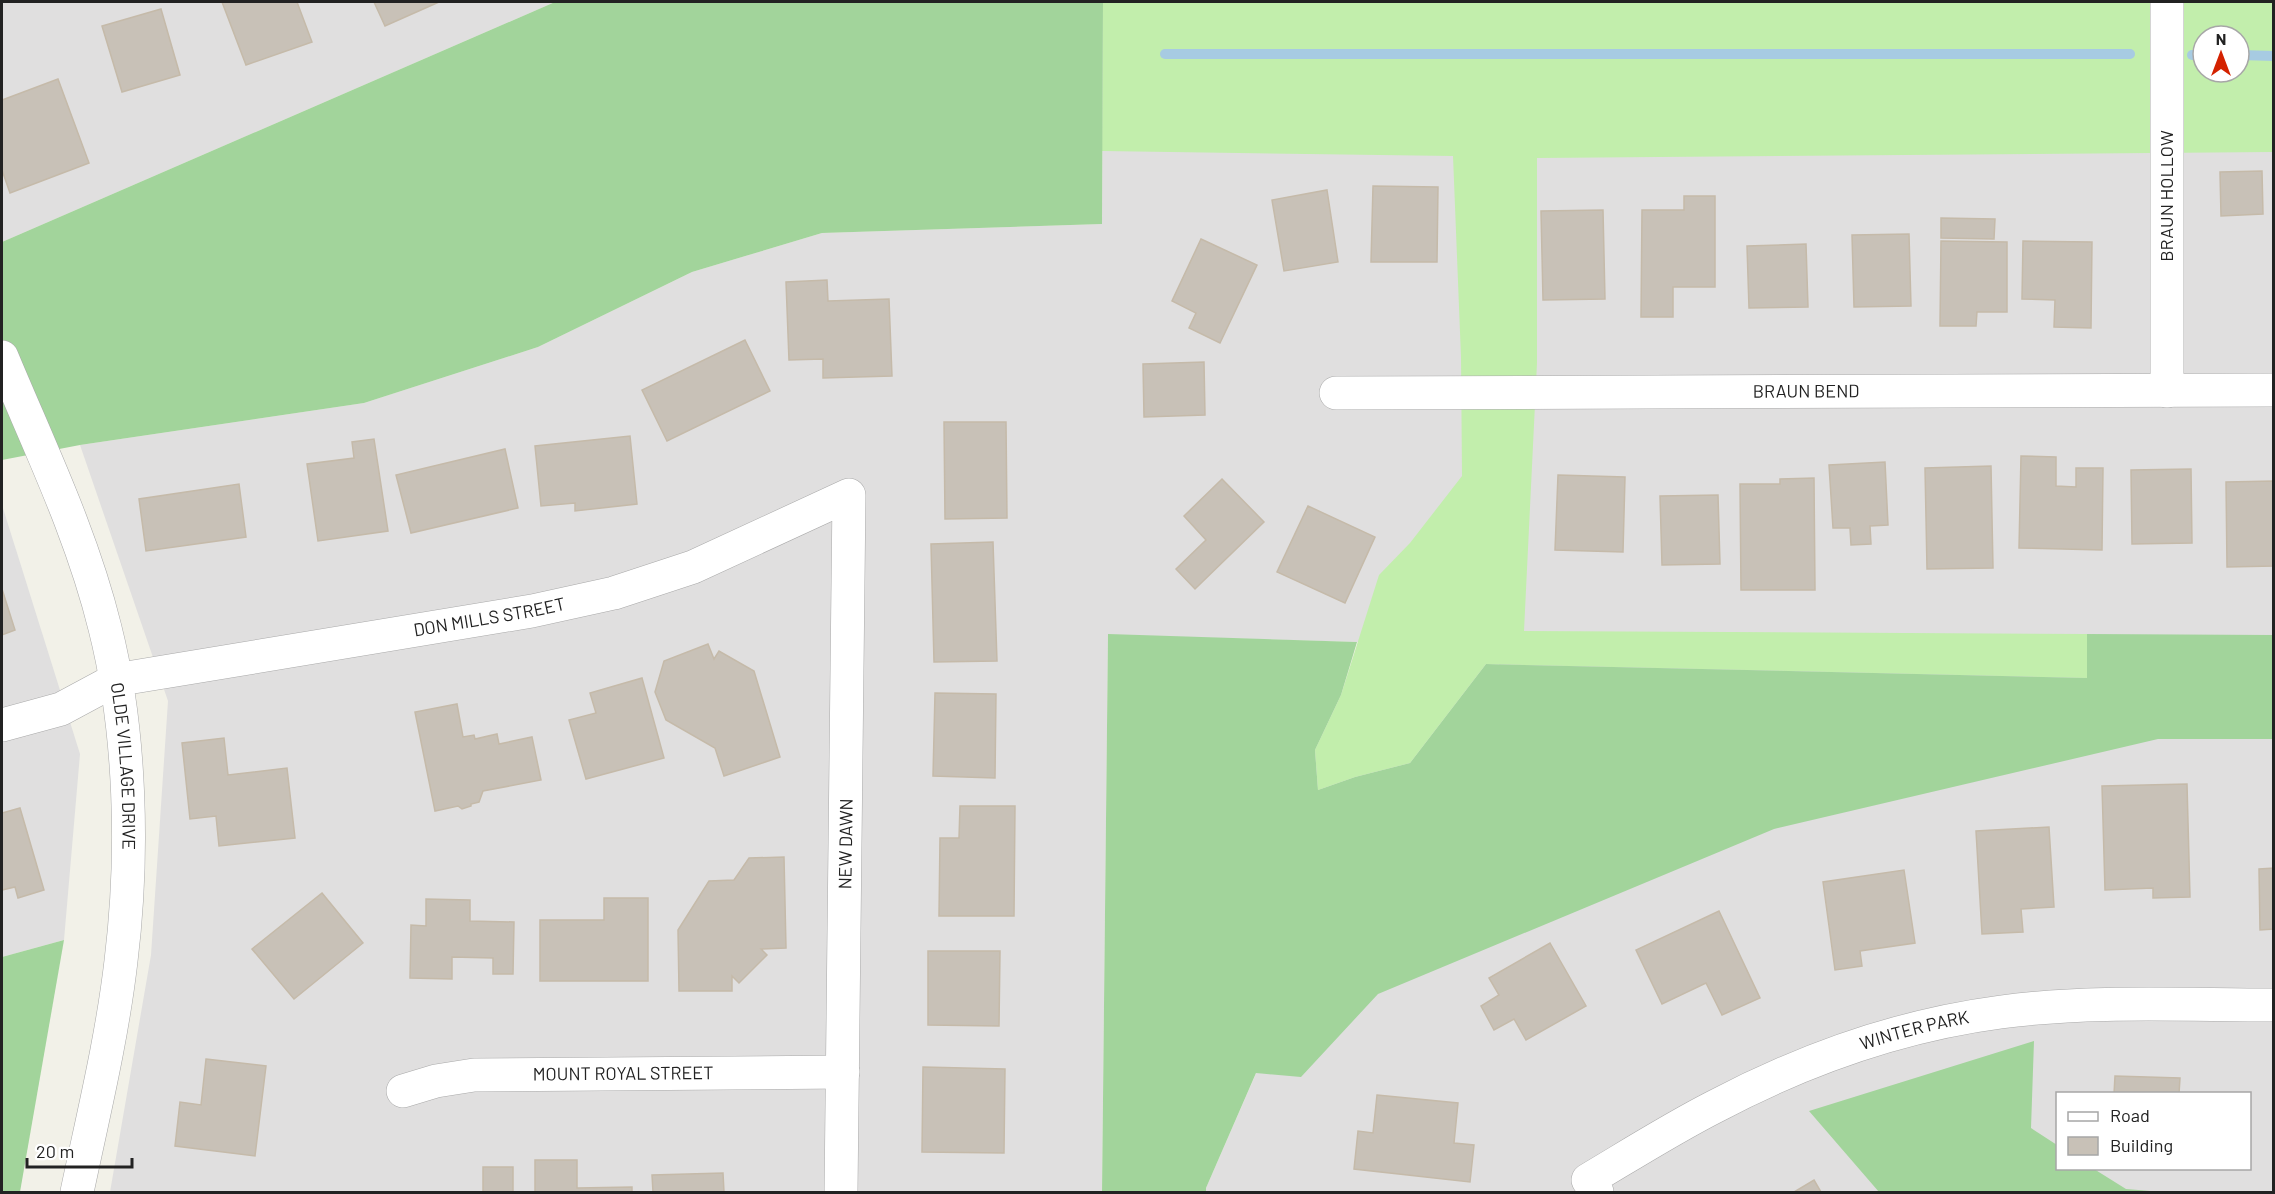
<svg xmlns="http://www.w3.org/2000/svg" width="2275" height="1194" font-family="Barlow,sans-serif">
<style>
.residential{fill:#e0dfdf;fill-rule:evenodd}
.grass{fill:#c2eeac;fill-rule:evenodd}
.forest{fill:#a2d49b}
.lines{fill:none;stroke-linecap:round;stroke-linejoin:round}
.stream{stroke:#a7cbe2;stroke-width:10}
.building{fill:#c8c1b7;stroke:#c5baa9;stroke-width:1.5}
.minor-casing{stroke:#a9a9a9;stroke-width:34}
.minor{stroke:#fff;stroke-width:33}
.labels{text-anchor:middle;stroke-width:5;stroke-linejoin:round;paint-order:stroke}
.street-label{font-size:18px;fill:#222;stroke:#fff}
</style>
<rect width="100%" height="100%" fill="#f2f1e8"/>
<g class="residential">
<polygon points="2,2 555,2 2,242"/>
<path d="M1103,2H2273V1192H1206V1188L1329,906L1523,631L1357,642L1108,635L1102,1192H110L151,955L168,701L80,445L364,403L538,347L692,272L822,233L1102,224ZM2203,36H2239V72H2203ZM2058,1094H2250V1168H2058Z"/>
<polygon points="2,505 80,754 64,940 2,957"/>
</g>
<path class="grass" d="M1103,2H2273V152L1537,158V363L1524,631L2087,634V678L1486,664L1410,763L1355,777L1318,790L1315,750L1341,695L1379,575L1410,543L1462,476L1461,357L1453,156L1102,151ZM2203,36H2239V72H2203Z"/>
<g class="forest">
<polygon points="555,2 1103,2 1102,224 822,233 692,272 538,347 364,403 80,445 2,460 2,242"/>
<polygon points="1108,634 1357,642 1341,695 1315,750 1318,790 1355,777 1410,763 1486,664 2087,678 2087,634 2273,635 2273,739 2158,739 1774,829 1378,994 1301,1077 1256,1073 1206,1188 1206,1192 1102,1192"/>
<polygon points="64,940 20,1192 2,1192 2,957"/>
<polygon points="2034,1041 2031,1128 2057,1145 2058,1168 2094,1169 2126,1189 2163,1192 1879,1192 1809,1111"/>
</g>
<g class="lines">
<g class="stream">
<polyline points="1165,54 2130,54"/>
<polyline points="2192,55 2203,55"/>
<polyline points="2239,55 2274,56"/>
</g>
</g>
<g class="building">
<polygon points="222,2 297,2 312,42 246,65"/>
<polygon points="374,2 439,2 385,26"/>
<polygon points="161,9 180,75 122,92 102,26"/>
<polygon points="58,79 89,163 10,193 2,170 2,100"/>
<polygon points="2262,171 2263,214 2221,216 2220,172"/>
<polygon points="1373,186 1438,187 1437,262 1371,262"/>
<polygon points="1327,190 1338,262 1284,271 1272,200"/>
<polygon points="1684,196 1715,196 1715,287 1673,287 1673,317 1641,317 1642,210 1684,210"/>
<polygon points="1603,210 1605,299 1543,300 1541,211"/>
<polygon points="1941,218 1995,219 1994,239 1941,238"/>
<polygon points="1909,234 1911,306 1854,307 1852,235"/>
<polygon points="1201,239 1257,265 1220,343 1189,328 1196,313 1172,301"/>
<polygon points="1941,241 2007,242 2007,312 1977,312 1976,326 1940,326"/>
<polygon points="2023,241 2092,242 2091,328 2054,327 2055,300 2022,299"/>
<polygon points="1806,244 1808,307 1749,308 1747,246"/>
<polygon points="827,280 828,301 889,299 892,376 823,378 823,359 789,360 786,282"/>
<polygon points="745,340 770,391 667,441 642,390"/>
<polygon points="1204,362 1205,415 1144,417 1143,364"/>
<polygon points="944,422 1006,422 1007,518 945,519"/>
<polygon points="630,436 637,504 575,511 575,503 541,506 535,446"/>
<polygon points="374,439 388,531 318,541 307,464 354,458 352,442"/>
<polygon points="505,449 518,508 411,533 396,475"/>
<polygon points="2021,456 2056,457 2056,486 2076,487 2076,468 2103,468 2102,550 2019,548"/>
<polygon points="1885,462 1888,525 1870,526 1871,544 1851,545 1850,528 1833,528 1829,465"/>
<polygon points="1991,466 1993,568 1927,569 1925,468"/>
<polygon points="2191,469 2192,543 2132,544 2131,470"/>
<polygon points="1558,475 1625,477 1623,552 1555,550"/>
<polygon points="1814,478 1815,590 1741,590 1740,484 1780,484 1780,479"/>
<polygon points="1222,479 1264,522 1195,589 1176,569 1206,540 1184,516"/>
<polygon points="2274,481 2274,566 2227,567 2226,482"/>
<polygon points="239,484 246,537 146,551 139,499"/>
<polygon points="1718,495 1720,564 1662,565 1660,496"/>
<polygon points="1308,506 1375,537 1345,603 1277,572"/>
<polygon points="993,542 997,661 934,662 931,544"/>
<polygon points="2,589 15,630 2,635"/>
<polygon points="708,644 714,659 719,651 754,671 780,757 724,776 715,748 666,720 655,692 664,661"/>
<polygon points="642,678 664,758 586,779 569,720 596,713 590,693"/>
<polygon points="935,693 996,694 995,778 933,776"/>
<polygon points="457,704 463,737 474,735 475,739 497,734 499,744 532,737 541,780 483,791 479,802 471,804 471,806 462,809 458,806 435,811 415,712"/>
<polygon points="224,738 228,775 287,768 295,838 219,846 216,816 190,819 182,743"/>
<polygon points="2187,784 2190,897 2153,898 2153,888 2105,890 2102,786"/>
<polygon points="960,806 1015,806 1014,916 939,916 940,838 959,838"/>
<polygon points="20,808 44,890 18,898 15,887 2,890 2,813"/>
<polygon points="2049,827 2054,907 2021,909 2023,932 1982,934 1976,831"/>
<polygon points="784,857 786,948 761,949 767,955 739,983 732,976 732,991 679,991 678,930 709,881 734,880 749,858"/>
<polygon points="2274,868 2274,929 2260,930 2259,869"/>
<polygon points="1904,870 1915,943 1860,951 1862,966 1835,970 1823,882"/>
<polygon points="322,893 363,943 294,999 252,949"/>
<polygon points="604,898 648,898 648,981 540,981 540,920 604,920"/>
<polygon points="426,899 470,900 470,921 514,922 513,974 493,974 493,958 452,957 452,979 410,978 411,925 426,926"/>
<polygon points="1719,911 1760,998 1722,1015 1706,983 1662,1004 1636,950"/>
<polygon points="1550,943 1586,1006 1526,1040 1514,1019 1494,1030 1481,1006 1499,995 1489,978"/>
<polygon points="928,951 1000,951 999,1026 928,1025"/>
<polygon points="206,1059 266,1066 255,1156 175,1146 180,1102 201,1105"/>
<polygon points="923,1067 1005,1069 1004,1153 922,1152"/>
<polygon points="2115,1076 2180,1078 2179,1094 2114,1094"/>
<polygon points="1377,1095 1458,1103 1454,1143 1474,1145 1470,1182 1354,1169 1358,1131 1373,1133"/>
<polygon points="535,1160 577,1160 577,1188 632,1187 632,1192 535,1192"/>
<rect x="483" y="1167" width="30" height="25"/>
<polygon points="723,1173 724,1192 653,1192 652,1175"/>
<polygon points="1814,1180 1821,1192 1794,1192"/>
</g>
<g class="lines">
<g class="minor-casing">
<g id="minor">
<path id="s1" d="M2,357C39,446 82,534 105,628C131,731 134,855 121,961C112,1039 93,1116 77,1192"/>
<polyline points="2167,391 2167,2"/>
<path id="s2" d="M1336,393L2274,390"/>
<path id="s3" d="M2,725L61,709L115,680L532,611L614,593L693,567L849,495L841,1192"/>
<path id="s4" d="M403,1091L436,1081L474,1075L843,1072"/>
<path id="s5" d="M1597,1192L1588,1180C1630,1155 1671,1129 1714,1107C1803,1060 1902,1025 2001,1012C2091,1000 2183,1005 2274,1005"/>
</g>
</g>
<use href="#minor" class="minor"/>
</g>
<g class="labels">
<g class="street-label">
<text transform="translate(2167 196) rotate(-90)" y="6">BRAUN HOLLOW</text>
<text dy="6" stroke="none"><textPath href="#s2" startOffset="470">BRAUN BEND</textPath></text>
<text dy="6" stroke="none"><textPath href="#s3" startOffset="502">DON MILLS STREET</textPath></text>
<text dy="6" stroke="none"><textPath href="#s1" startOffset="430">OLDE VILLAGE DRIVE</textPath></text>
<text transform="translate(846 844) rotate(-89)" y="6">NEW DAWN</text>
<text dy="6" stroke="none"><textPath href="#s5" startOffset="376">WINTER PARK</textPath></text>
<text dy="6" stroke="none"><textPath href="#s4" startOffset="222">MOUNT ROYAL STREET</textPath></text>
</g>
</g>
<rect width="2275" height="1194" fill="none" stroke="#222222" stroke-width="6"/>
<rect x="2056" y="1092" width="195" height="78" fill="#ffffff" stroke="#a7a7a7" stroke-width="1.5"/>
<rect x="2068" y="1112" width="30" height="9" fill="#ffffff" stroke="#a7a7a7" stroke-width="1.5"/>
<text x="2110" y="1122" font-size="18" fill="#222222">Road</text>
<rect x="2068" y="1137" width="30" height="18" fill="#c8c1b7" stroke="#a7a7a7" stroke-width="1.5"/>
<text x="2110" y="1152" font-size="18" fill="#222222">Building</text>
<g transform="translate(2221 54)"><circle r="28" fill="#ffffff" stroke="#a7a7a7" stroke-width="1.5"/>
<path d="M0-4.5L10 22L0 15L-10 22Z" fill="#d42200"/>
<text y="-9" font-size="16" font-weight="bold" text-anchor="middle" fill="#222222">N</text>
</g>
<path d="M27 1158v9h105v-9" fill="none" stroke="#222222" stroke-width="3"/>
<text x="36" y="1158" font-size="18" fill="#222222" stroke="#ffffff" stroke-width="4.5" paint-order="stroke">20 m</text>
</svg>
